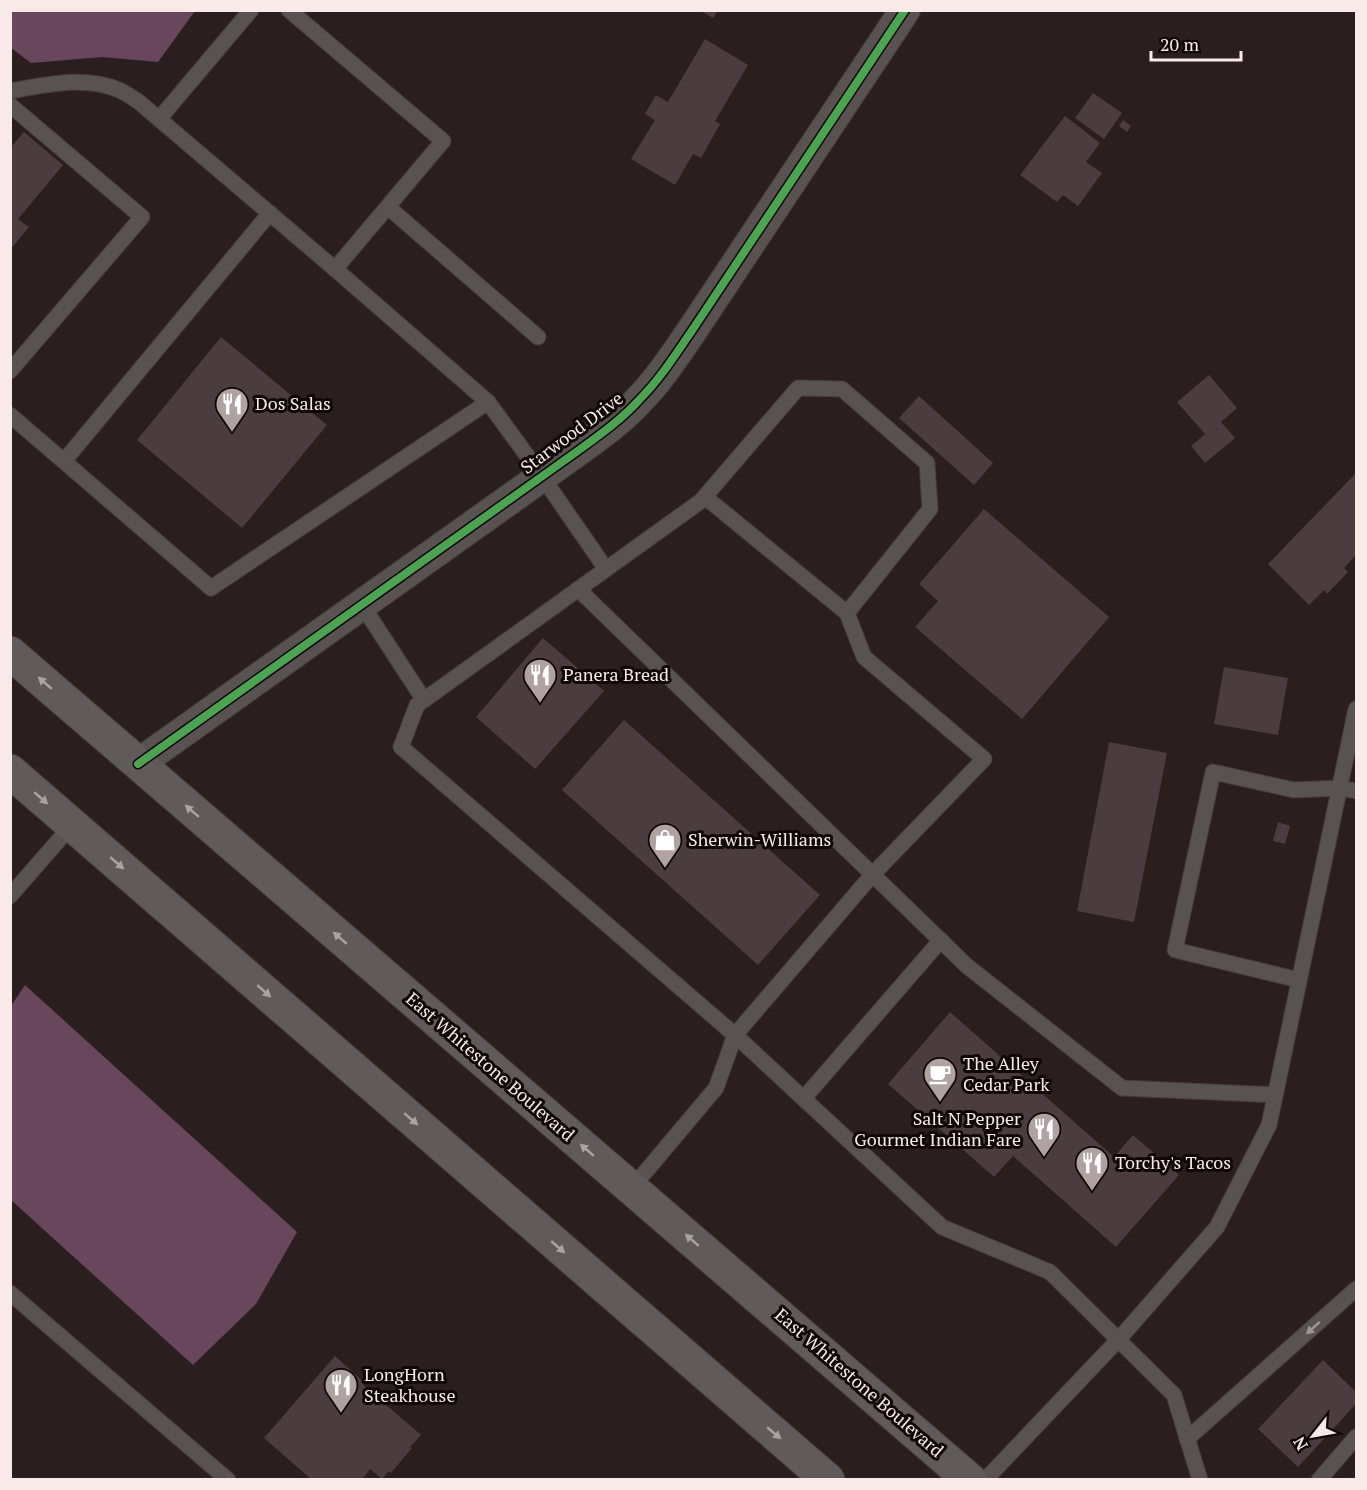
<svg xmlns="http://www.w3.org/2000/svg" width="1367" height="1490" font-family="'PT Serif',serif">
<style>
.water{fill:#68475c}
.building{fill:#4a3c3f}
.lines{fill:none;stroke-linecap:round;stroke-linejoin:round}
.service-casing{stroke:#463b3b;stroke-width:17}
.minor-casing{stroke:#463b3b;stroke-width:32}
.primary-casing{stroke:#463b3b;stroke-width:35}
.service{stroke:#585251;stroke-width:15}
.minor{stroke:#585251;stroke-width:30}
.primary{stroke:#605a5a;stroke-width:33}
.cycleway-casing{stroke:#100707;stroke-width:11}
.cycleway{stroke:#4ca352;stroke-width:8}
.oneway{fill:#aca2a2}
.oneway2{fill:#a09695}
.labels{text-anchor:middle;stroke-width:6;stroke-linejoin:round;paint-order:stroke}
.poi-label{font-size:18px;fill:#f9e9e9;stroke:#100707;text-anchor:start}
.street-label{font-size:18px;fill:#f9e9e9;stroke:#100707}
</style>
<rect width="100%" height="100%" fill="#2a1e1e"/>
<g class="water">
<polygon points="10,11 11,10 195,11 158,62 102,57 31,63 11,48"/>
<polygon points="25,985 297,1232 256,1304 193,1365 11,1200 11,1006"/>
</g>
<g class="building">
<polygon points="699,10 718,10 713,18"/>
<polygon points="705,39 748,65 715,121 720,124 701,158 693,154 675,185 631,159 655,120 645,114 656,95 668,102"/>
<polygon points="1093,93 1122,113 1104,139 1075,118"/>
<polygon points="1065,116 1100,143 1086,162 1102,173 1078,206 1063,195 1057,202 1020,175"/>
<polygon points="1123,120 1131,126 1127,132 1119,126"/>
<polygon points="24,132 63,165 18,219 29,227 10,250 10,148"/>
<polygon points="221,337 327,425 242,528 137,440"/>
<polygon points="1209,375 1237,408 1221,422 1235,438 1205,463 1191,446 1205,434 1177,402"/>
<polygon points="919,396 993,463 974,485 899,418"/>
<polygon points="1356,473 1356,555 1344,568 1348,572 1327,594 1324,590 1309,605 1268,564"/>
<polygon points="984,509 1109,617 1022,719 915,627 938,601 919,584"/>
<polygon points="543,638 604,691 535,769 476,717"/>
<polygon points="1224,667 1288,678 1278,735 1214,724"/>
<polygon points="624,720 820,895 758,965 562,790"/>
<polygon points="1109,742 1167,753 1134,922 1077,911"/>
<polygon points="1278,822 1290,826 1285,844 1273,841"/>
<polygon points="950,1012 1114,1157 1133,1135 1179,1175 1116,1247 1013,1156 994,1177 888,1084"/>
<polygon points="335,1356 365,1383 363,1385 421,1435 410,1447 412,1448 391,1473 389,1471 382,1479 370,1469 362,1480 328,1480 325,1477 323,1480 312,1480 264,1438"/>
<polygon points="1323,1360 1356,1392 1356,1404 1298,1467 1258,1429"/>
</g>
<g class="lines">
<g class="service-casing">
<g id="service">
<polyline points="289,10 443,141 335,269"/>
<path d="M10,91C45,85 85,75 119,90C126,93 133,98 139,102L335,269L488,402L541,475L606,569"/>
<polyline points="10,105 142,217 10,371"/>
<polyline points="159,119 251,10"/>
<polyline points="388,207 538,337"/>
<polygon points="798,388 842,389 927,463 930,509 847,613 864,657 984,759 873,874 735,1035 401,747 417,705 701,501"/>
<polyline points="10,415 211,588 488,402"/>
<polyline points="64,461 270,213"/>
<polyline points="705,497 847,613"/>
<polyline points="578,589 967,966 1122,1088 1275,1095"/>
<polyline points="362,605 424,700"/>
<polyline points="10,896 72,825"/>
<polyline points="1299,980 1175,950 1213,772 1294,790 1340,788 1356,791"/>
<polyline points="804,1098 941,940"/>
<polyline points="631,1189 716,1088 735,1035 942,1227 1050,1272 1174,1395 1200,1480"/>
<polyline points="10,1293 228,1480"/>
<polyline points="1187,1439 1356,1289"/>
<polyline points="985,1480 1119,1339 1217,1227 1269,1125 1356,709"/>
<polyline points="1319,1480 1356,1437"/>
</g>
</g>
<g class="minor-casing">
<path id="minor" d="M138,764L579,450C601,434 622,419 640,399C660,379 675,355 691,332L905,10"/>
</g>
<g class="primary-casing">
<g id="primary">
<polyline points="10,653 970,1480"/>
<polyline points="10,771 828,1480"/>
</g>
</g>
<use href="#service" class="service"/>
<use href="#minor" class="minor"/>
<use href="#primary" class="primary"/>
<g class="cycleway-casing">
<path id="cycleway" d="M138,764L579,450C601,434 622,419 640,399C660,379 675,355 691,332L905,10"/>
</g>
<use href="#cycleway" class="cycleway"/>
</g>
<defs><path id="oneway-solid" d="M-6-.8H1V-3.2L6.5 0L1 3.2V.8H-6Z" transform="scale(1.5)"/></defs>
<g class="oneway">
<use href="#oneway-solid" transform="translate(45 683) rotate(-139)"/>
<use href="#oneway-solid" transform="translate(41 798) rotate(41)"/>
<use href="#oneway-solid" transform="translate(192 811) rotate(-139)"/>
<use href="#oneway-solid" transform="translate(117 863) rotate(41)"/>
<use href="#oneway-solid" transform="translate(340 938) rotate(-139)"/>
<use href="#oneway-solid" transform="translate(264 991) rotate(41)"/>
<use href="#oneway-solid" transform="translate(411 1119) rotate(41)"/>
<use href="#oneway-solid" transform="translate(587 1150) rotate(-139)"/>
<use href="#oneway-solid" transform="translate(692 1240) rotate(-139)"/>
<use href="#oneway-solid" transform="translate(558 1247) rotate(41)"/>
<use href="#oneway-solid" transform="translate(774 1433) rotate(40)"/>
</g>
<use class="oneway2" href="#oneway-solid" transform="translate(1313 1328) rotate(138)"/>
<defs>
<g id="restaurant-pin" transform="scale(1.725)"><path d="M0 17L-7.5 6A9.5 9.5 0 1 1 7.5 6Z" fill="#b1a2a2" stroke="#100707"/><path d="M-5-6h1v4h1v-4h1v4h1v-4h1v5L-1.5 .5V6h-2V.5L-5-1ZM5-6V6H3V1.5H1.5Q1.5-4 5-6Z" fill="#fff"/></g>
<g id="shop-pin" transform="scale(1.725)"><path d="M0 17L-7.5 6A9.5 9.5 0 1 1 7.5 6Z" fill="#b1a2a2" stroke="#100707"/><path d="M-5-2.5h2.3a2.7 3.5 0 0 1 5.4 0H5L5.5 6h-11ZM-1.5-2.5h3a1.5 2.3 0 0 0-3 0Z" fill="#fff"/></g>
<g id="cafe-pin" transform="scale(1.725)"><path d="M0 17L-7.5 6A9.5 9.5 0 1 1 7.5 6Z" fill="#b1a2a2" stroke="#100707"/><path d="M-5.5-4.5H6V0H3Q3 3.5 0 3.5H-2.5Q-5.5 3.5-5.5 0ZM3-3.2v2h1.7v-2ZM-6 4.5H4V6H-6Z" fill="#fff"/></g>
</defs>
<g fill-rule="evenodd">
<use href="#restaurant-pin" x="232" y="404"/>
<use href="#restaurant-pin" x="540" y="675"/>
<use href="#shop-pin" x="665" y="840"/>
<use href="#cafe-pin" x="940" y="1074"/>
<use href="#restaurant-pin" x="1044" y="1129"/>
<use href="#restaurant-pin" x="1092" y="1163"/>
<use href="#restaurant-pin" x="341" y="1385"/>
</g>
<g class="labels">
<g class="poi-label">
<text x="255" y="410">Dos Salas</text>
<text x="563" y="681">Panera Bread</text>
<text x="688" y="846">Sherwin-Williams</text>
<text x="963" y="1070">The Alley<tspan x="963" dy="21">Cedar Park</tspan></text>
<text x="1021" y="1125" text-anchor="end">Salt N Pepper<tspan x="1021" dy="21">Gourmet Indian Fare</tspan></text>
<text x="1115" y="1169">Torchy's Tacos</text>
<text x="364" y="1381">LongHorn<tspan x="364" dy="21">Steakhouse</tspan></text>
</g>
<g class="street-label">
<text transform="translate(572 433) rotate(-37)" y="6">Starwood Drive</text>
<text transform="translate(490 1067) rotate(41)" y="6">East Whitestone Boulevard</text>
<text transform="translate(859 1383) rotate(41)" y="6">East Whitestone Boulevard</text>
</g>
</g>
<rect width="1367" height="1490" fill="none" stroke="#f9e9e9" stroke-width="24"/>
<g transform="translate(1313 1436) rotate(239)" stroke="#100707" stroke-width="4.5" paint-order="stroke">
<path d="M0-4.5L10 22L0 15L-10 22Z" fill="#f9e9e9"/>
<text y="-9" font-size="16" font-weight="bold" text-anchor="middle" fill="#f9e9e9">N</text>
</g>
<path d="M1151 51v9h90v-9" fill="none" stroke="#f9e9e9" stroke-width="3"/>
<text x="1160" y="51" font-size="18" fill="#f9e9e9" stroke="#100707" stroke-width="4.5" paint-order="stroke">20 m</text>
</svg>
